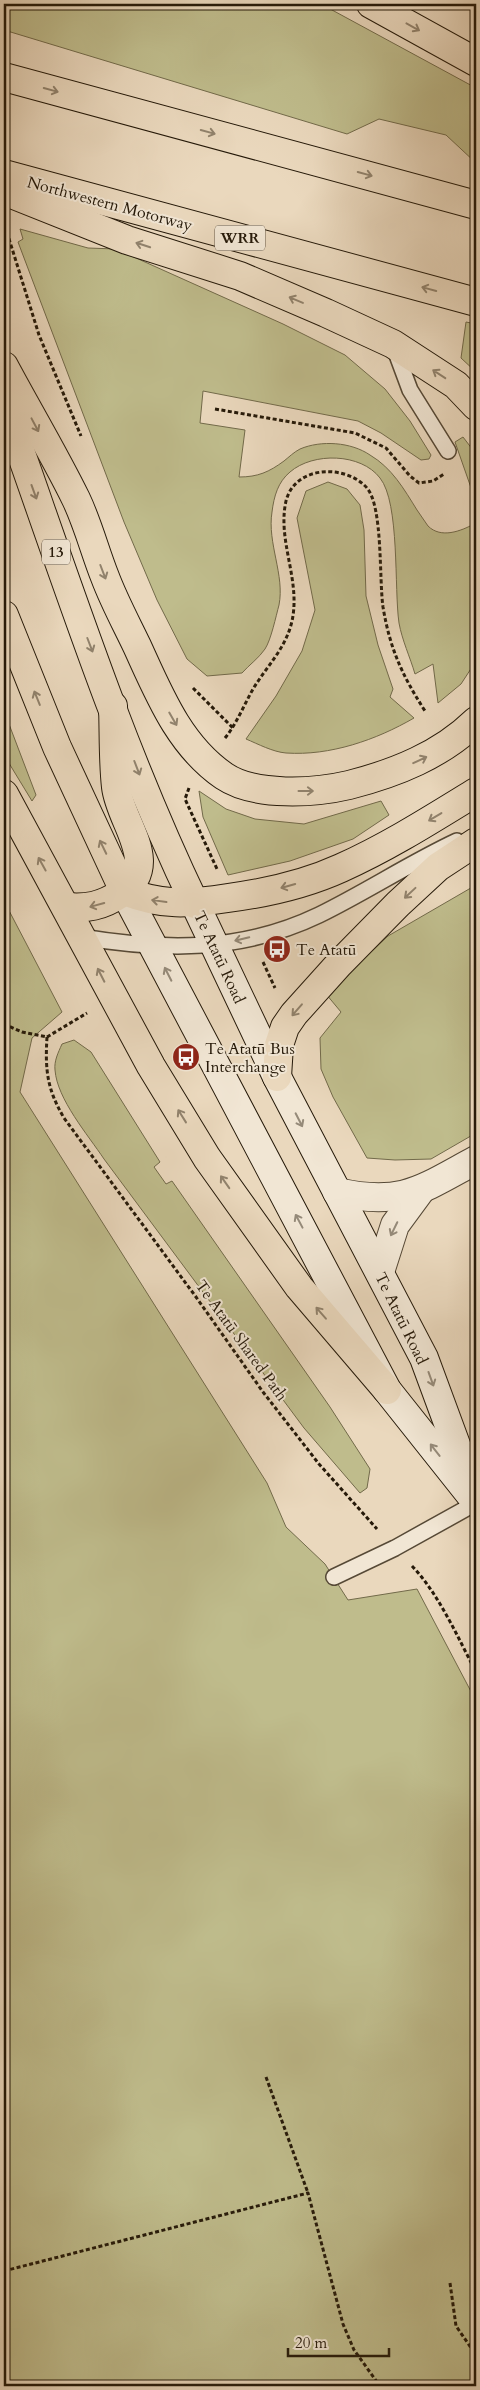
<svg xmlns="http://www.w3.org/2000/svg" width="480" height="2390" font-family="Cardo,serif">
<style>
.green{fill:#bfbc8c;stroke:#726a4a}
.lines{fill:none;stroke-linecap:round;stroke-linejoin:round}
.service-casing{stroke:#564936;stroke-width:18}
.minor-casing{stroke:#564936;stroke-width:30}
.secondary-casing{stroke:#251909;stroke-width:30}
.primary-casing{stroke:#251909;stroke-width:30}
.motorway-casing{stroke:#251909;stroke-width:30}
.path{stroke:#251909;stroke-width:3;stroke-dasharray:4 2.5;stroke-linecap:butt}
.service{stroke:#f1e6d4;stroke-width:15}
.minor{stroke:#f1e6d4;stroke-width:28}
.secondary{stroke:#f1e6d4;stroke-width:28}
.primary{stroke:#ead8bd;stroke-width:28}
.motorway{stroke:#ead8bd;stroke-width:28}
.oneway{stroke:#91826c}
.oneway2{stroke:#958a79}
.labels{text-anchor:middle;stroke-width:4;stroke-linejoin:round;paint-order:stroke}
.shield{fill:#f1e6d4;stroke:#625646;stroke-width:1}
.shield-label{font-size:15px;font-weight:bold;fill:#251909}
.street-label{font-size:16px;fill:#251909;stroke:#f1e6d4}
.poi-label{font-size:16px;fill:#251909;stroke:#f1e6d4;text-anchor:start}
</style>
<rect width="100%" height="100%" fill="#ead8bd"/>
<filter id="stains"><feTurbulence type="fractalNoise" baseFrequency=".004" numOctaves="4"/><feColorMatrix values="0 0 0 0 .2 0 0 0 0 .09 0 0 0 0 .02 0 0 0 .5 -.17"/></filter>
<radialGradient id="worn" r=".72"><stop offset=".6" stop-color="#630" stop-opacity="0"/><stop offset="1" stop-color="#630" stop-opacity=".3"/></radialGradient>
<g class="green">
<polygon points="4,4 321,4 476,88 476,163 446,135 379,119 347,134 4,30"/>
<path d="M20,229L88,248L116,249L283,324L345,355L385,389L410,421L431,455L429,459L421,460L381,433L358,421L203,391L200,423L245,430L239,477C258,477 269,472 284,461C289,457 294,452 300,449C321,440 351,442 370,455C392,468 404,489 417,510C421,515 424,521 428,526C441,539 461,531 474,524L476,516V661L461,684L438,703L433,664L415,674C410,657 402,640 399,623C394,589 400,503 380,478C361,453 313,452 290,472C278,482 274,496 272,512C267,543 285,575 279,605C276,616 271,640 265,649C259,658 249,665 242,673L207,676L187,659L157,600L124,522L18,242L23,239Z"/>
<polygon points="466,322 476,324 476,372 461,358"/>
<polygon points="463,437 476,454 476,502 455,442"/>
<path d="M328,482L347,489L360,505L364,530L366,596L378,645L393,689L390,697L414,718C376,740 330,756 286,753C273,752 258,744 246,739L276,696L302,651L315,610L297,518L306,491Z"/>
<polygon points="4,711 36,795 32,801 4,755"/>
<polygon points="199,791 226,809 255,819 304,824 381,801 389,815 353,839 290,861 228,875 203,817"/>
<polygon points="476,885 476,1133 431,1159 395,1160 367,1158 333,1097 321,1069 320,1038 341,1012 326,994 388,936"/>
<polygon points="4,901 62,1012 32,1038 20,1092 267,1483 286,1527 325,1564 348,1600 417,1589 476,1701 476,2386 4,2386"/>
<path d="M74,1040L91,1052L160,1162L154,1167L166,1184L172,1181L330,1407L370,1469L367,1488L360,1493L304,1428L104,1159C88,1135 57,1099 55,1070C54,1061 58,1053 62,1044Z"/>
</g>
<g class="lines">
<g class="service-casing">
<g id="service">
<polyline points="394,347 410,390 448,451"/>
<path d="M81,937C165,951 242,952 319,915C366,892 410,863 457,841"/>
<polyline points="334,1577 395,1548 476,1503"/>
</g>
</g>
<g class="minor-casing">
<g id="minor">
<path d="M337,1192C402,1207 422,1189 476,1160"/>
<polyline points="380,1272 395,1225 420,1191"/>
</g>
</g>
<g class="secondary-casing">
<g id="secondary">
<polyline points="124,891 387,1390 476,1502"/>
<polyline points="195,904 277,1077 424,1358 469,1480"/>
</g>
</g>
<g class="primary-casing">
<g id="primary">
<path d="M4,395L16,439C71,595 123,754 195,904"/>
<polyline points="4,615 57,747 124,891"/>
</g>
</g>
<g class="motorway-casing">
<g id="motorway">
<polyline points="371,4 476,62"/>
<polyline points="4,77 476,205"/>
<polyline points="4,174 476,302"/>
<polyline points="4,191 127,240 240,276 326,313 393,344 456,385 476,406"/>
<path d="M4,366C28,411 54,454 76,499C88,524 95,552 105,577C114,601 126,623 137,646C159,694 179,745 224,776C255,797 315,793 349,785C396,773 441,755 476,721"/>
<polyline points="4,794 151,1066 207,1158 299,1287 387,1390"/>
<path d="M124,891C162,906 189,904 228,898C266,893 306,884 341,868C388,847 432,819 476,792"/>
<path d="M66,907C86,909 102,906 120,894C163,864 120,823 116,787C113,760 114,733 113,706"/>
<polyline points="277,1077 279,1045 285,1027 294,1014 339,964 398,904 438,867 476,842"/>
</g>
</g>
<g class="path">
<polyline points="5,226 39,335 81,436"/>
<polyline points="215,409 355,433 386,448 410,476 419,483 433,481 444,474"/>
<polyline points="193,688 233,728"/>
<path d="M225,738C237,723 244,705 253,689C267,666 286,648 292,621C301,580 277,541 286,501C295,465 346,464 367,488C383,507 379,579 383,607C390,649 402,675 425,711"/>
<polyline points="189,788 185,799 217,869"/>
<polyline points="263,962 275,988"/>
<polyline points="4,1024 22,1032 47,1037"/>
<path d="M47,1037C45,1070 47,1089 64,1118L196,1297L263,1392L319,1464L377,1529"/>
<polyline points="47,1037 87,1013"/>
<path d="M412,1566C439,1594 458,1638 476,1672"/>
<polyline points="266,2077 308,2193"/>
<polyline points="4,2271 308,2193 343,2324 354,2350 380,2386"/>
<polyline points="450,2283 456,2326 476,2355"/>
<polyline points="470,2386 476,2384"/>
</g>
<use href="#service" class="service"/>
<use href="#minor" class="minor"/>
<use href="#secondary" class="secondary"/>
<use href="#primary" class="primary"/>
<use href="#motorway" class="motorway"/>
</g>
<defs><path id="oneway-shaft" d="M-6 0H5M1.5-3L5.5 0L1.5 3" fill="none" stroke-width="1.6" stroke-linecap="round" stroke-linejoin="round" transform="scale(1.25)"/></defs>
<g class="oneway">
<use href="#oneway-shaft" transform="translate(413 27) rotate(29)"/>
<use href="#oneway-shaft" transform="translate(51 90) rotate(15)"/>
<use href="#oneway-shaft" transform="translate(208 132) rotate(15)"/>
<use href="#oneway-shaft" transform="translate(365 174) rotate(15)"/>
<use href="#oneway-shaft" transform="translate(143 245) rotate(-162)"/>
<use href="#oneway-shaft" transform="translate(429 289) rotate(-165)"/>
<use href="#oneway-shaft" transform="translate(296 300) rotate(-157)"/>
<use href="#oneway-shaft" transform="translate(439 374) rotate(-147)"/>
<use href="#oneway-shaft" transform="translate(35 425) rotate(62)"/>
<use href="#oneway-shaft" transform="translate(34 492) rotate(70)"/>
<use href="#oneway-shaft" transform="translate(103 572) rotate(69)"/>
<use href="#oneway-shaft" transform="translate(90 645) rotate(69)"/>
<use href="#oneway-shaft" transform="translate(37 698) rotate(-112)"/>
<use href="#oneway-shaft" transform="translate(173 719) rotate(60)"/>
<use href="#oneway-shaft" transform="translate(420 760) rotate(-25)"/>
<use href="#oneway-shaft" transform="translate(137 768) rotate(69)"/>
<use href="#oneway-shaft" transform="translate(306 791)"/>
<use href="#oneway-shaft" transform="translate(435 817) rotate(149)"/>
<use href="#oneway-shaft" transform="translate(103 847) rotate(-116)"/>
<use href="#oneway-shaft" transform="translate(42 864) rotate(-119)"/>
<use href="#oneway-shaft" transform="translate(288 886) rotate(164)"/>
<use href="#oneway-shaft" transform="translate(410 893) rotate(137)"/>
<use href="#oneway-shaft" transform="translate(159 901) rotate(-172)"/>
<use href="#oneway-shaft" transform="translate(97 905) rotate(165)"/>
<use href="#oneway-shaft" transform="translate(101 975) rotate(-117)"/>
<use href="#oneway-shaft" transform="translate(297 1010) rotate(131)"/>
<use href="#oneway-shaft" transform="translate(182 1116) rotate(-122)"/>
<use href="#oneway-shaft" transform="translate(225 1182) rotate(-125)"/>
<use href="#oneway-shaft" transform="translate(321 1313) rotate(-131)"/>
</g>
<g class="oneway2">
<use href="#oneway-shaft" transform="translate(242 939) rotate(166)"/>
<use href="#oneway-shaft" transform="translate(168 974) rotate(-117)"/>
<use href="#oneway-shaft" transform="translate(299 1120) rotate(63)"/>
<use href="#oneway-shaft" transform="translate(299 1221) rotate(-118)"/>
<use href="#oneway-shaft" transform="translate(394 1229) rotate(116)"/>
<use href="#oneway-shaft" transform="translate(431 1379) rotate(70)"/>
<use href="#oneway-shaft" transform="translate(435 1450) rotate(-128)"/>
</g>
<defs>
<g id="bus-disc" transform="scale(1.4375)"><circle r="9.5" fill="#8f2418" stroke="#f1e6d4"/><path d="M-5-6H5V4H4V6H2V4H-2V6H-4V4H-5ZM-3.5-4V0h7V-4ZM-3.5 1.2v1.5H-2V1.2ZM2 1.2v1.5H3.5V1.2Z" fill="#fff"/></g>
</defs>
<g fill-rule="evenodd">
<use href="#bus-disc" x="277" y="949"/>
<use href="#bus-disc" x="186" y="1057"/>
</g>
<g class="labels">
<g class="shield">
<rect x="215" y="225.5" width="50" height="25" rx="4"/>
<rect x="42" y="539.5" width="28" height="25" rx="4"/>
</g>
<g class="shield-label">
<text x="240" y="243">WRR</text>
<text x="56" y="557">13</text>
</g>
<g class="street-label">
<text transform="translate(110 203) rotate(15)" y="6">Northwestern Motorway</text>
<text transform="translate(220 957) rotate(65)" y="6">Te Atatū Road</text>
<text transform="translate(402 1318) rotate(64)" y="6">Te Atatū Road</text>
<text transform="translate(242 1340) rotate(54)" y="6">Te Atatū Shared Path</text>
</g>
<g class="poi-label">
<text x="296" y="955">Te Atatū</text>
<text x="205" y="1054">Te Atatū Bus<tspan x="205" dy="18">Interchange</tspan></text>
</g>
</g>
<rect width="480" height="2390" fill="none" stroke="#ead8bd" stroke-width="20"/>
<rect x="5" y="5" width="470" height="2380" fill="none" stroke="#251909" stroke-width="2.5"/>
<rect x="10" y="10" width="460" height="2370" fill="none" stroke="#251909"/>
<path d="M288 2348v8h101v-8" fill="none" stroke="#251909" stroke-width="2.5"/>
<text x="295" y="2348" font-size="15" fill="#251909" stroke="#f1e6d4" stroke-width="4" paint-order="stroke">20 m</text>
<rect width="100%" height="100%" filter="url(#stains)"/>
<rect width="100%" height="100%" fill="url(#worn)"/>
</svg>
